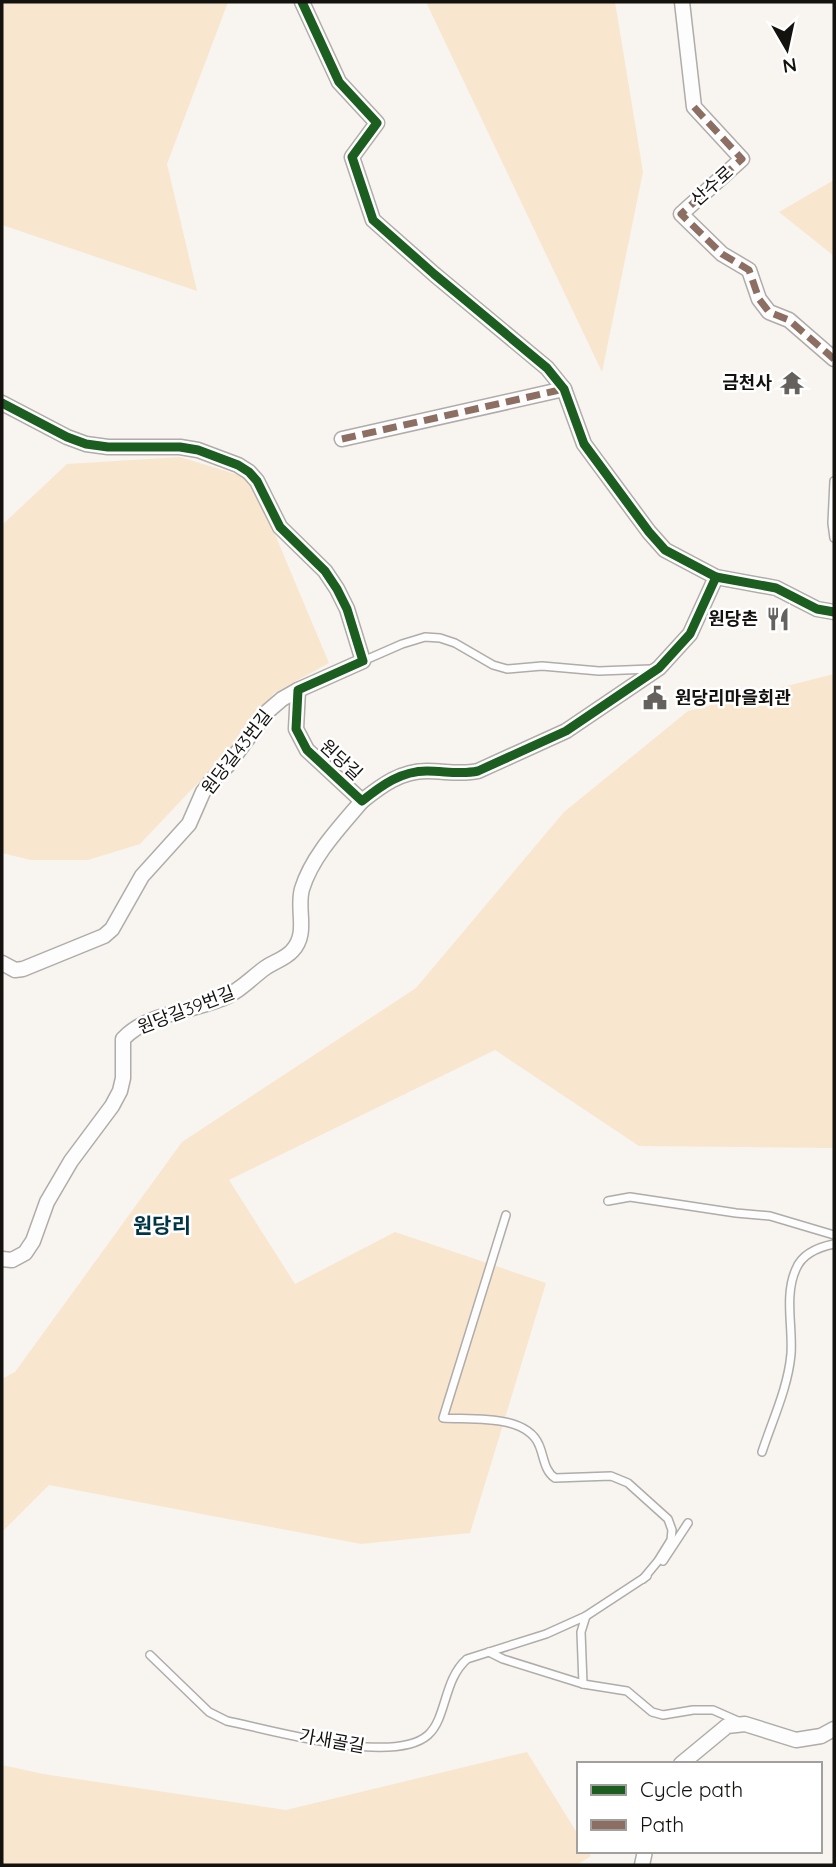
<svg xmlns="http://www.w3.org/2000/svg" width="836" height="1867" font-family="Quicksand,'Noto Sans KR',sans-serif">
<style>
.green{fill:#f8e7ce}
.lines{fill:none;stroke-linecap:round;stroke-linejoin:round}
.lane-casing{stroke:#afaca9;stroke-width:10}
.street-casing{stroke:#afaca9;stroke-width:17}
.lane{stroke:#fefdfd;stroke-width:7}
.street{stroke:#fefdfd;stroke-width:14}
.quiet{stroke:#8d6e63;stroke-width:7;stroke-dasharray:14 7;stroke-linecap:butt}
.cycleway-casing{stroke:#fff;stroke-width:13}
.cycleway{stroke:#1b5e20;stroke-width:9}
.labels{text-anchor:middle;stroke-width:5;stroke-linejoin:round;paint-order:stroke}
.street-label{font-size:18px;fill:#14120f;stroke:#fff}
.poi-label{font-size:18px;font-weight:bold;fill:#14120f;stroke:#fff;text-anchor:end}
.quarter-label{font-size:21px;font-weight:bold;fill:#003547;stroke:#fff}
</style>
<rect width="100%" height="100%" fill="#f8f4f0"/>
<g class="green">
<polygon points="2,2 228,2 167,164 197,291 2,225"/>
<polygon points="426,2 615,2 643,172 602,372"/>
<polygon points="834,180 834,256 779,212"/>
<polygon points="180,457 242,476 258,494 329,663 274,693 222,760 191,790 140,844 88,860 31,860 2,853 2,525 67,464"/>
<polygon points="834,674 834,1148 639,1146 495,1050 229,1180 295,1284 395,1232 546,1283 470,1533 361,1544 49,1485 2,1532 2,1379 15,1372 182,1142 416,988 564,812 688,711"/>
<polygon points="527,1752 579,1836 579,1851 588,1851 591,1856 577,1865 2,1865 2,1765 43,1774 286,1810"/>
</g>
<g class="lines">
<g class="lane-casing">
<g id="lane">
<polyline points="834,481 832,523 834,538"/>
<polyline points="363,661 402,644 425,637 440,638 455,643 493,665 507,669 542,666 599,671 651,669"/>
<polyline points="608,1201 630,1197 736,1213 770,1216 834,1235"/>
<path d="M506,1215L443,1418C472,1420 526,1414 539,1445C544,1456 544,1471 555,1478L611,1476L628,1483L668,1519L672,1530L671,1540L658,1561L643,1579"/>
<path d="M762,1452C772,1421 788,1388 791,1354C793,1327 784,1295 796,1269C802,1254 819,1247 834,1244"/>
<polyline points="663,1561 688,1523"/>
<polyline points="586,1616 647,1576"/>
<polyline points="489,1652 503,1659 583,1684"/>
<path d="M150,1655L209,1712L227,1721C272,1730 393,1766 428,1735C447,1718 443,1680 467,1659L546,1634L586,1616L581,1632L583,1684L627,1691L652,1712L663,1715L693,1710H713L738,1721"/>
</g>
</g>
<g class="street-casing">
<g id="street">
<polyline points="302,2 339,82 377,123 352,157 373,220 434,274 547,368 564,389 584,444 649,532 665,550 716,577"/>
<polyline points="682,2 694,107 742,159 681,214 722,254 749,270 759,299 769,312 789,320 834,359"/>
<path d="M2,403L67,437L86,444L108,447H180L198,450L238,465L249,472L257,481L280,527L325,571L337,589L347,609L363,661L298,690L296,729L307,750L362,801C382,785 401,771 427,771C445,771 461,775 478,771L566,731L659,668L690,634L716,577L776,588L817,609L834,612"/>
<polyline points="342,439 564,389"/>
<polyline points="2,963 15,970 23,969 104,936 112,929 142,876 189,824 203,792 212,780 228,765 268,711 282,699 298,690"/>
<path d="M2,1259L12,1260L25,1253L33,1241L47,1202L71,1161L112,1106L120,1091L123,1078V1039C147,1013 190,1012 221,999C239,992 250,979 265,968C273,962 285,959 292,951C309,933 296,910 302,889C312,856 340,827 362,801"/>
<polyline points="681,1764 727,1726 745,1724 796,1740 821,1736 834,1729"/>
<polyline points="642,1865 645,1851"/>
</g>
</g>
<use href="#lane" class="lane"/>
<use href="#street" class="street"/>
<g class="quiet">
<polyline points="694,107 742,159 681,214 722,254 749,270 759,299 769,312 789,320 834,359"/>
<polyline points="342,439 564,389"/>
</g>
<g class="cycleway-casing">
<g id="cycleway">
<polyline points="302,2 339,82 377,123 352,157 373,220 434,274 547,368 564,389 584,444 649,532 665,550 716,577"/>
<path d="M2,403L67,437L86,444L108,447H180L198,450L238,465L249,472L257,481L280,527L325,571L337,589L347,609L363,661L298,690L296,729L307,750L362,801C382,785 401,771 427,771C445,771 461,775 478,771L566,731L659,668L690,634L716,577L776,588L817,609L834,612"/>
</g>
</g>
<use href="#cycleway" class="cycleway"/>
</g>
<defs>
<g id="temple-bare" transform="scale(1.89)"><path d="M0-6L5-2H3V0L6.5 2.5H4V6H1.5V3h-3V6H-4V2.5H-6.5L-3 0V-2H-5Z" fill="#64615e" stroke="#fff" stroke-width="2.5" paint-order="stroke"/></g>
<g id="restaurant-bare" transform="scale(1.89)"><path d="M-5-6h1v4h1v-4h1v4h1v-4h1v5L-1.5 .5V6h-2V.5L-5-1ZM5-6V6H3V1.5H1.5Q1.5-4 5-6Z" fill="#64615e" stroke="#fff" stroke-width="2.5" paint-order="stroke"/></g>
<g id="civic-bare" transform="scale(1.89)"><path d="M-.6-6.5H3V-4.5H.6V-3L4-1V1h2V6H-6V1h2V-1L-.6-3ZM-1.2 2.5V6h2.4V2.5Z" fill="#64615e" stroke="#fff" stroke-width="2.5" paint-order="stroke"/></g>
</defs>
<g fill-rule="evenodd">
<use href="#temple-bare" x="792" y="383"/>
<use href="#restaurant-bare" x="778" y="619"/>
<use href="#civic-bare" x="655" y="698"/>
</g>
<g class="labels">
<g class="street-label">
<text transform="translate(712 186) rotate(-42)" y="6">산수로</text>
<text transform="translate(237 752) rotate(-52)" y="6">원당길43번길</text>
<text transform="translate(341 760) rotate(43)" y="6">원당길</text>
<text transform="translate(186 1010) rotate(-21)" y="6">원당길39번길</text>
<text transform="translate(332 1741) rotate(10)" y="6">가새골길</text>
</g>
<g class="poi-label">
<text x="772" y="389">금천사</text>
<text x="758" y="625">원당촌</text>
<text x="675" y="704" text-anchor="start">원당리마을회관</text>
</g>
<g class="quarter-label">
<text x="162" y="1233">원당리</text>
</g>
</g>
<rect width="836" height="1867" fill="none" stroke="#14120f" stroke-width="7"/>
<rect x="577" y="1762" width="245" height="91" fill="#ffffff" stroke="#a1a09f" stroke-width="2"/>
<rect x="591" y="1785" width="35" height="10" fill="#1b5e20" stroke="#a1a09f" stroke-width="2"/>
<text x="640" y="1797" font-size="21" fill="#14120f">Cycle path</text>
<rect x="591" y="1820" width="35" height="10" fill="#8d6e63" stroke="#a1a09f" stroke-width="2"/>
<text x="640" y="1832" font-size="21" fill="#14120f">Path</text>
<g transform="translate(787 49) rotate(171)" stroke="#ffffff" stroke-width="5" paint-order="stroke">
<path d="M0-5L12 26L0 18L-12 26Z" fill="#14120f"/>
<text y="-10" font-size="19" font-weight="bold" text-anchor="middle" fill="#14120f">N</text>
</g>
</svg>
